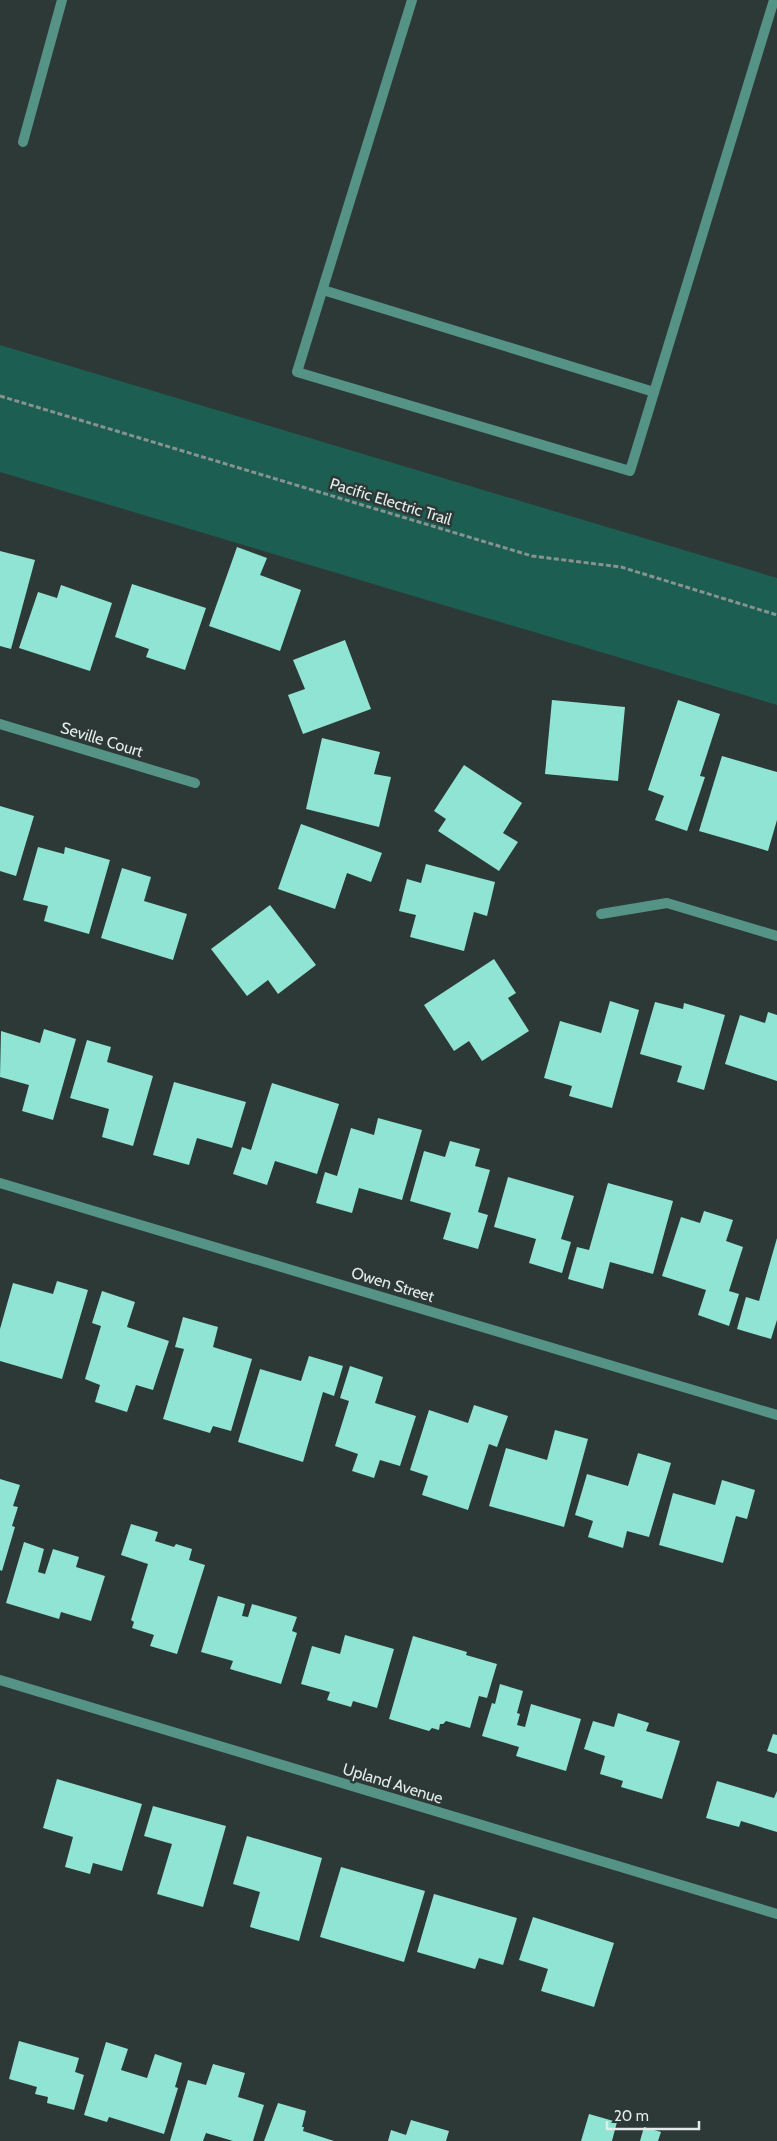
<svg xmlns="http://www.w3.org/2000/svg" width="777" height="2141" font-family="Cabin,sans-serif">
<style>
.green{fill:#1d5e53}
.building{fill:#8fe4d3}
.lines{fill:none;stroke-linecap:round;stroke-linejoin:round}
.path{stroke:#88928f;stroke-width:3;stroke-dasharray:5 2.5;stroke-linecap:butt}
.service{stroke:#569387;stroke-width:10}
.minor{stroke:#569387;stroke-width:10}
.labels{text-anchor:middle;stroke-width:5;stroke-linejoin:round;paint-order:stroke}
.street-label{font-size:16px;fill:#e4ecea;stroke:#2d3936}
</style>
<rect width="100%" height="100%" fill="#2d3936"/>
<polygon class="green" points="0,345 777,578 777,705 0,472"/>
<g class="building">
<polygon points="237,547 267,558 260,575 301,590 280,651 209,626"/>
<polygon points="0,551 35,560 11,649 0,646"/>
<polygon points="132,584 206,608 185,670 146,657 149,649 115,637"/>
<polygon points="61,585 112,603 90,671 19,648 38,592 57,598"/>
<polygon points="345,640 371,709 303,734 288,695 305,689 293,660"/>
<polygon points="552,700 625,707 618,781 545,774"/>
<polygon points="678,700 720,714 700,776 705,777 687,831 655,820 664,796 648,790"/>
<polygon points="322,738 380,752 374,774 391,777 379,827 306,809"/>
<polygon points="722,756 777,772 777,820 768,851 699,831"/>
<polygon points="464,765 522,803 503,833 518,842 499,871 438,831 446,819 434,811"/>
<polygon points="0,806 34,816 16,876 0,871"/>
<polygon points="301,824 382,853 371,882 347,873 335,909 278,889"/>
<polygon points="38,847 64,854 65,847 110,860 89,934 44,921 48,906 23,900"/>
<polygon points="426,864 495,882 487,916 474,912 464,951 410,937 416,915 399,911 407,879 421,883"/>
<polygon points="122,868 151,877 144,901 187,914 173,960 101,938"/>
<polygon points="270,905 316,965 278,994 268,980 247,996 211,949"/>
<polygon points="494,959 516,993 508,998 529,1031 482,1061 469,1041 454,1051 424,1005"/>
<polygon points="610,1001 639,1010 612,1108 569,1096 572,1086 544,1078 560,1021 601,1033"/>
<polygon points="655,1002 683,1009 684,1003 725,1015 704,1090 677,1082 682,1066 640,1054"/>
<polygon points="768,1012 777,1015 777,1081 725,1064 740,1015 765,1023"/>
<polygon points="44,1029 76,1039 53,1120 22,1111 29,1085 0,1077 1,1031 40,1043"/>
<polygon points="87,1040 111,1047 107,1062 153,1076 133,1146 102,1137 109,1109 70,1098"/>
<polygon points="174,1082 246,1102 232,1148 197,1138 189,1165 153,1155"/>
<polygon points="272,1083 339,1104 317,1174 275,1161 267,1185 233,1174 242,1147 251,1150"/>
<polygon points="378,1118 422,1130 402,1200 359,1188 352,1213 316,1203 325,1172 337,1176 351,1128 374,1135"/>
<polygon points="450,1141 480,1149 475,1166 490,1170 478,1212 488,1215 478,1249 443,1239 451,1213 410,1201 424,1151 445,1157"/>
<polygon points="508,1177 574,1196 561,1239 571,1242 562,1273 529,1263 536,1239 494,1227"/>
<polygon points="608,1183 673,1201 653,1274 610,1262 603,1289 568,1279 577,1247 589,1250"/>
<polygon points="704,1211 733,1220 726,1241 743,1247 729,1291 739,1294 729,1326 698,1315 706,1290 662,1276 681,1217 700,1223"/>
<polygon points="777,1238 777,1320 771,1339 737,1329 746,1297 759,1301"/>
<polygon points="57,1281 88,1290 62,1379 0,1361 0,1329 13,1283 53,1294"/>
<polygon points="102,1291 135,1302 127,1327 169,1341 153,1390 136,1385 127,1412 95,1402 100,1385 85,1379 101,1326 92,1323"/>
<polygon points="183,1317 218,1327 213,1347 252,1359 231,1431 213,1426 210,1433 163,1419 184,1349 175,1347"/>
<polygon points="309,1356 343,1366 334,1396 323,1392 303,1462 238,1442 260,1369 301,1381"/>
<polygon points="350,1366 383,1377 375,1403 416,1416 400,1466 380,1460 374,1478 352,1471 358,1454 335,1446 349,1401 340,1398"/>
<polygon points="474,1405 508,1416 497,1447 489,1444 468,1510 422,1495 428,1476 410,1470 429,1410 468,1423"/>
<polygon points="555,1430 588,1439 564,1527 489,1506 506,1448 547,1460"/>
<polygon points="638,1453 671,1463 649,1537 627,1531 623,1548 588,1537 593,1521 575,1515 587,1474 628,1486"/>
<polygon points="0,1479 20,1485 13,1506 18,1507 12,1526 15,1527 2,1571 0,1570"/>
<polygon points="722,1480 755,1490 747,1519 736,1516 723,1563 659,1545 673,1493 715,1505"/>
<polygon points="131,1524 158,1532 155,1541 174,1547 176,1544 192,1549 189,1560 205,1565 177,1654 150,1646 154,1635 132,1628 134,1622 131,1620 148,1564 121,1555"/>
<polygon points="24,1542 44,1549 38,1572 45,1574 53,1549 79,1557 76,1567 105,1576 91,1621 61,1612 59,1619 6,1603"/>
<polygon points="218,1596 245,1604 242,1616 248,1617 252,1604 297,1617 292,1631 297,1633 281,1684 230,1669 233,1661 201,1652"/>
<polygon points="345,1635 394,1649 377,1708 353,1701 351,1707 327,1700 330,1692 301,1684 312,1646 340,1654"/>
<polygon points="413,1636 467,1652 466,1655 497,1664 487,1698 479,1696 470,1728 446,1721 443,1724 440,1724 439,1730 432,1728 429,1731 389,1719"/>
<polygon points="500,1684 523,1691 517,1713 520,1714 517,1725 525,1727 531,1704 581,1719 566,1771 516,1756 519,1747 482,1736 492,1703 495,1704"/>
<polygon points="618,1713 649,1723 646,1731 680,1741 662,1799 621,1787 623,1781 600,1774 605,1756 584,1749 593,1721 614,1727"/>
<polygon points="773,1734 777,1735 777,1754 767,1751"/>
<polygon points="57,1779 142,1804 122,1871 93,1863 90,1874 65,1867 73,1837 43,1828"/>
<polygon points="717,1781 774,1798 777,1791 777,1832 741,1821 739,1827 706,1818"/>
<polygon points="153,1806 226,1826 203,1907 157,1894 172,1844 144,1836"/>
<polygon points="247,1836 322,1858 299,1941 250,1927 260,1892 233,1884"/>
<polygon points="341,1867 425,1891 404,1962 320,1937"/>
<polygon points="434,1894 517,1918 503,1965 479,1958 475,1969 417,1952"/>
<polygon points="533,1917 614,1943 594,2007 541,1991 548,1969 519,1960"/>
<polygon points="19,2041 79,2058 75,2072 84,2075 74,2110 47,2103 48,2097 35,2094 37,2087 9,2079"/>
<polygon points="106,2042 128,2049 121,2070 147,2078 155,2054 182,2063 175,2087 178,2088 164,2134 109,2117 107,2122 84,2115"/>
<polygon points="213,2064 245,2073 238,2097 264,2105 253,2141 233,2141 206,2133 203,2141 170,2141 188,2080 206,2085"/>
<polygon points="278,2103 306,2111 302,2127 304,2127 303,2131 334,2141 264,2141"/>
<polygon points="589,2114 617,2122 612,2141 581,2141"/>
<polygon points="411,2120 449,2131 446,2141 388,2141 391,2130 406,2135"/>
<polygon points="644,2127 661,2132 658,2141 640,2141"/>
</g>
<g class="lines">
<polyline class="path" points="0,396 532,556 621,567 777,615"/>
<g class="service">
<polyline points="412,0 297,372 630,471 774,0"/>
<polyline points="23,142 62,0"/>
<polyline points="323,290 654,392"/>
</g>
<g class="minor">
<polyline points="0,724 195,783"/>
<polyline points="601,914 667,903 777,936"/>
<polyline points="0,1183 777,1415"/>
<polyline points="0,1680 777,1914"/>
</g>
</g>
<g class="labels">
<g class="street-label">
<text transform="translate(391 501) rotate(17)" y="6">Pacific Electric Trail</text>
<text transform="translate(102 739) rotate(17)" y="6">Seville Court</text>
<text transform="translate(393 1284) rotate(17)" y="6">Owen Street</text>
<text transform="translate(393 1783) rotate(17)" y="6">Upland Avenue</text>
</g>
</g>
<path d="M607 2121v8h92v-8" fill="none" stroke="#e4ecea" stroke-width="2.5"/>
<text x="614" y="2121" font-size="15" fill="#e4ecea" stroke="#2d3936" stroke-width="4" paint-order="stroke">20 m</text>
</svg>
